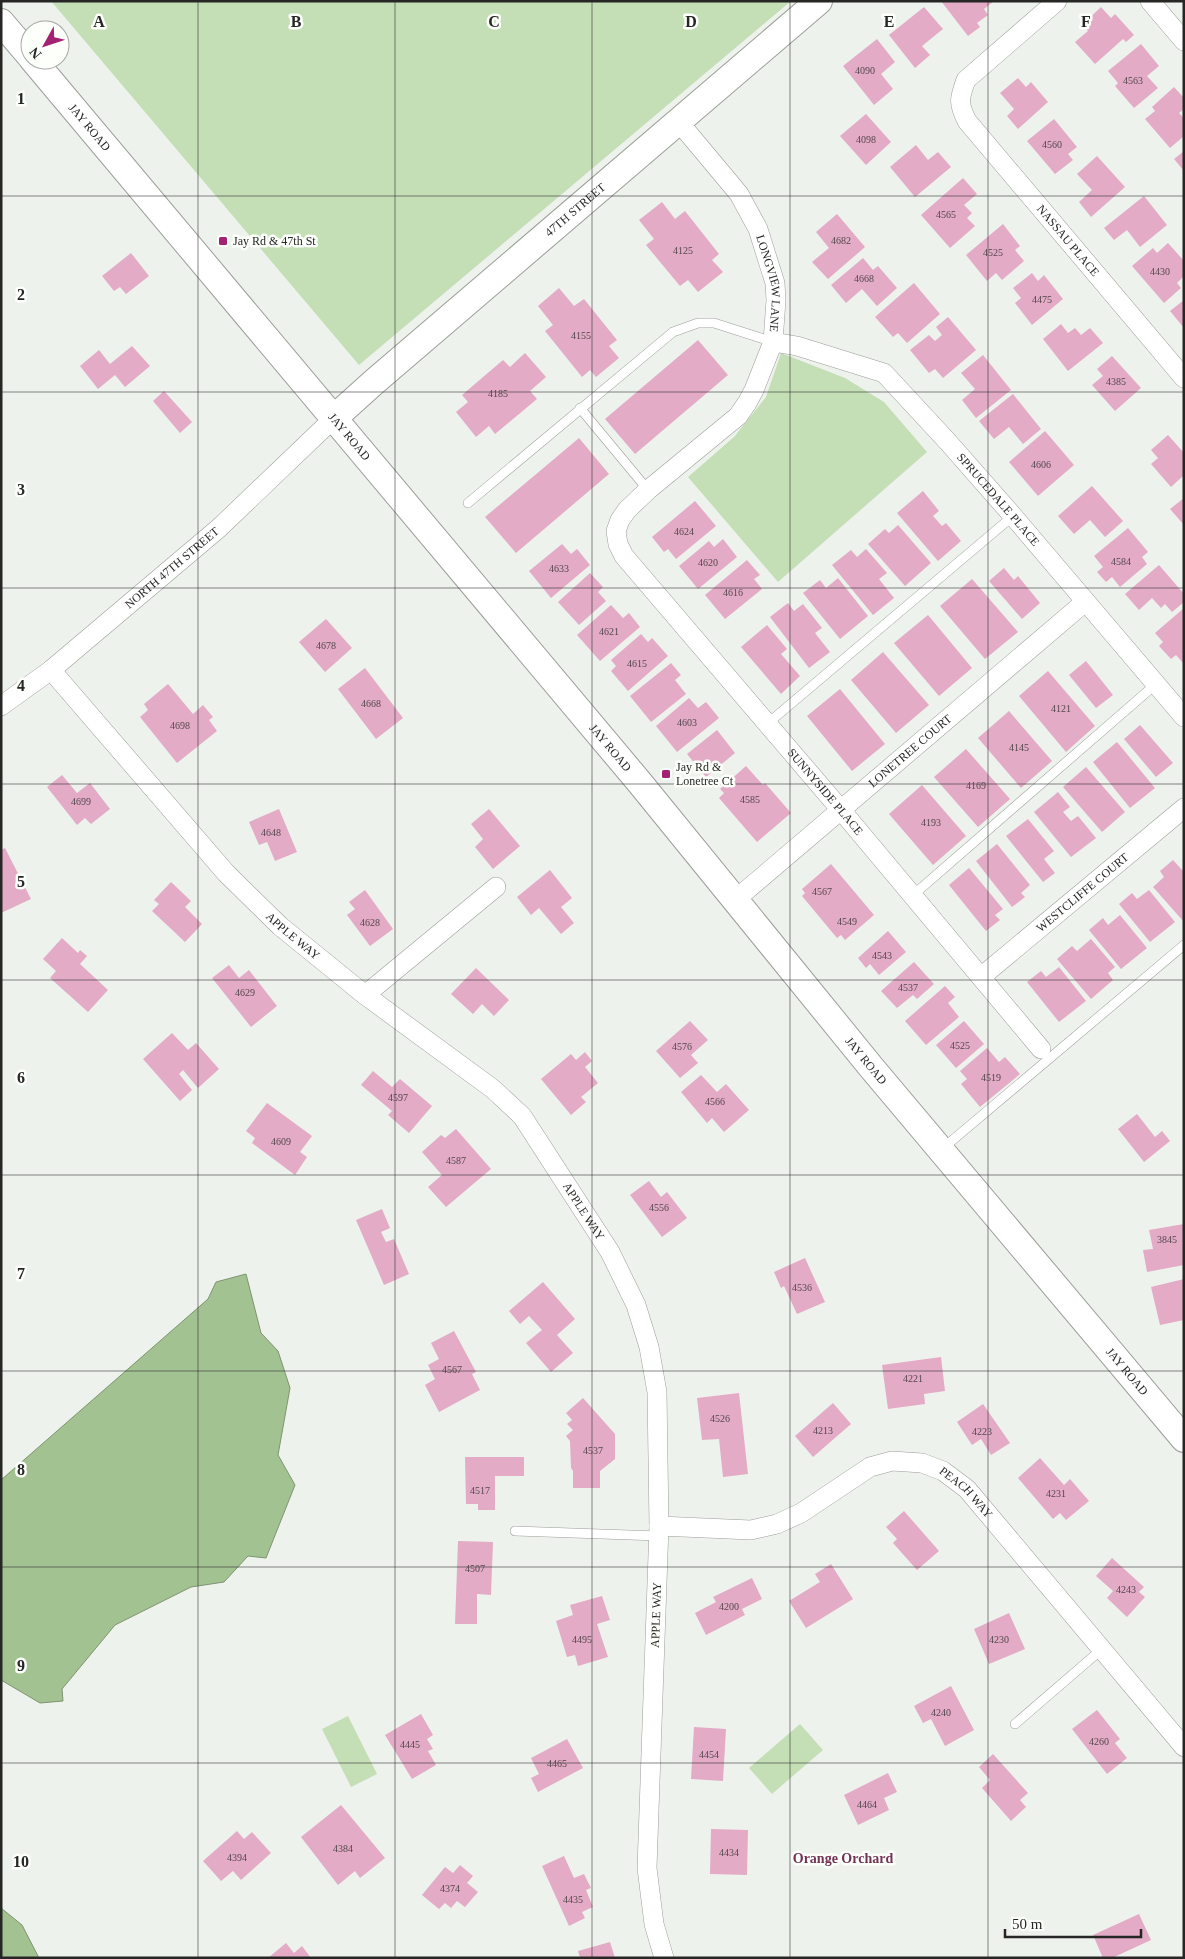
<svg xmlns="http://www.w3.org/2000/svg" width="1185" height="1959" font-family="Georgia,serif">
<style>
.green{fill:#c4deb6}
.water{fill:#a3c292;stroke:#7e9471}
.building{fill:#e3abc6}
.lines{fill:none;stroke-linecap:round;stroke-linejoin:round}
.lane-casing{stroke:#9b9e99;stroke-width:10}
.street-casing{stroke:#9b9e99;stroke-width:20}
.secondary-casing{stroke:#9b9e99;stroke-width:28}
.lane{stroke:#fff;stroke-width:9}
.street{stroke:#fff;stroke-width:19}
.secondary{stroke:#fff;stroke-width:26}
.grid{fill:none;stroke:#262725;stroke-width:1;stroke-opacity:0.55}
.poi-dot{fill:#a42271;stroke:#fcfffa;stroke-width:2}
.labels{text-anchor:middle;stroke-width:5;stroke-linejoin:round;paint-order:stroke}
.number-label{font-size:10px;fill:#55484d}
.street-label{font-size:12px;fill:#262725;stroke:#fcfffa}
.poi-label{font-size:12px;fill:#262725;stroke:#fcfffa;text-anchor:start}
.neighbourhood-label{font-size:14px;font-weight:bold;fill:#723255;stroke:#fcfffa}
.grid-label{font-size:16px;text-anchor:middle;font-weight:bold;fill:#262725;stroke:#fcfffa;stroke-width:5;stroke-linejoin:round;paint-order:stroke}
</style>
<rect width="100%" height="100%" fill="#eef2ed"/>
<g class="green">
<polygon points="51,1 791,1 359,365"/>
<polygon points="781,353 845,378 884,402 927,452 778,582 688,477 734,437 766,397"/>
<polygon points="348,1716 377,1774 351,1787 322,1729"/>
<polygon points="800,1724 823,1750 772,1794 749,1768"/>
</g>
<g class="water">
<polygon points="246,1274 261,1333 278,1351 290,1388 278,1455 295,1485 266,1558 248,1556 224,1582 191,1587 115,1625 62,1689 63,1701 40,1703 1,1680 1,1480 208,1299 216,1282"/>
<polygon points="1,1908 22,1925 39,1958 1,1958"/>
</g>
<g class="building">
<polygon points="941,1 994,1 984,9 988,15 977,23 980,27 968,36"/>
<polygon points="924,7 943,29 922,46 930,55 915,68 889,35"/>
<polygon points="1101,7 1111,18 1115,14 1134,35 1126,42 1123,39 1095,64 1075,42 1088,31 1082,25"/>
<polygon points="877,39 895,62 881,74 893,89 874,105 843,66"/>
<polygon points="1141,44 1159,66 1147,76 1158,88 1134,108 1115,86 1118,83 1108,71"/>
<polygon points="1018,78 1026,87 1031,82 1048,102 1018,129 1007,116 1014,109 1000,93"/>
<polygon points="1174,87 1184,98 1184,109 1179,113 1184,118 1184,136 1170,148 1145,119 1155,111 1152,107"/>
<polygon points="866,114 891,142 866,165 840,136"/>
<polygon points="1054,119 1077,147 1068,154 1073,160 1055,174 1027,141"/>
<polygon points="916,145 928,160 938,152 951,167 915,197 890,167"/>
<polygon points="1184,151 1184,171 1174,159"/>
<polygon points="1097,156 1125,187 1091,217 1079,202 1092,190 1077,174"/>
<polygon points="963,178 977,194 964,205 972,213 967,218 975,226 950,248 921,215"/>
<polygon points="1144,196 1167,225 1140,247 1127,230 1114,240 1104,228"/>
<polygon points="662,202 675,219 685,211 719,254 712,260 723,272 698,292 688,280 680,286 646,245 654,239 639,220"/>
<polygon points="837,214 865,247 828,279 812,262 829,248 816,232"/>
<polygon points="1003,224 1020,246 1015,250 1024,261 1002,280 996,273 987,281 966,255"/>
<polygon points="1168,243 1184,261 1184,276 1177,283 1181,288 1164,303 1132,266 1153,248 1157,253"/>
<polygon points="131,253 149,276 126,294 120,287 114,291 102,276"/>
<polygon points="863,258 873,270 878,266 897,288 877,306 862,289 846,303 831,285"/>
<polygon points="1032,273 1038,281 1044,275 1063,299 1032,325 1015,303 1021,298 1013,288"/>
<polygon points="914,283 940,314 907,343 898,333 893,337 875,317"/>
<polygon points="559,288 574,306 584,299 617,340 609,346 619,358 596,377 590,370 582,377 545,331 553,325 538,306"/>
<polygon points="1184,300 1184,328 1170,311"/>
<polygon points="948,317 976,350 943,378 935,369 929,373 910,350 929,335 935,341 942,335 936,327"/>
<polygon points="1061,324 1068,333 1075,328 1081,335 1090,328 1103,343 1068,371 1043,339"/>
<polygon points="698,340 728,375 635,454 605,419"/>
<polygon points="132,346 150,366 125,387 115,375 98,389 80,366 99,350 110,364"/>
<polygon points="525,353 546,377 530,391 537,399 495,434 489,426 476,437 456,412 468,402 462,395 503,360 510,367"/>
<polygon points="983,355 1011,390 976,418 962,400 975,389 961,373"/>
<polygon points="1112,356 1141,388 1115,411 1092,385 1103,376 1097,369"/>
<polygon points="164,391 192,422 180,433 153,401"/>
<polygon points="1013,394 1041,429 1023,444 1009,427 994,439 979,421"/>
<polygon points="1045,431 1074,465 1038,496 1009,462"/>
<polygon points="1168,435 1184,453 1184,475 1171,487 1151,464 1158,458 1151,450"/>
<polygon points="579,438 609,474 516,553 485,517"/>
<polygon points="1092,486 1123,521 1105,537 1090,520 1074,534 1058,516"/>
<polygon points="923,491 939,511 933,516 942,526 946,523 961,541 938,561 897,513"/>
<polygon points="1184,498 1184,525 1170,509"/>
<polygon points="695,501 716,526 676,559 668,549 664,552 652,537"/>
<polygon points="898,525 931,563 905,586 868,544 885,529 889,533"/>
<polygon points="1128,528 1148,552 1142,557 1147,564 1120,587 1112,577 1106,582 1097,572 1103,567 1094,556"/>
<polygon points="723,539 737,557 698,589 679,566 709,541 714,547"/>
<polygon points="562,544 571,554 577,549 590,565 551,598 529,571"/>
<polygon points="866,549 887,573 879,579 894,598 873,615 832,565 851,550 857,557"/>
<polygon points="747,560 760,575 754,579 762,589 725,619 705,595"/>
<polygon points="1159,565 1184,594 1184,602 1172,612 1165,604 1161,608 1152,598 1139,610 1125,594"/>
<polygon points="1004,568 1014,580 1018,576 1040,603 1022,619 989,581"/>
<polygon points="590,573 603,587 598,592 606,601 579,625 558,602"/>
<polygon points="838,578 868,616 840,639 803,593 820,580 826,588"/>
<polygon points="972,579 1018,632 985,659 940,606"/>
<polygon points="788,603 794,611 803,604 822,628 815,633 830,652 809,668 770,617"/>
<polygon points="611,605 623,618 629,613 640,627 600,661 577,635"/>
<polygon points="1184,608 1184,664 1176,655 1171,659 1159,646 1163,642 1155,633"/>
<polygon points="928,615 972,668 939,696 894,643"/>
<polygon points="326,619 352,648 325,672 299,642"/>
<polygon points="767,625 787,649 781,654 800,676 781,694 741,647"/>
<polygon points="641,634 648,642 652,638 668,656 628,691 611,671 616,666 611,660"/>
<polygon points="883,652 929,705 896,733 851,680"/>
<polygon points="1086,661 1113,695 1096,708 1069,675"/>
<polygon points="671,663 681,675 675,680 686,694 651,722 630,696"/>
<polygon points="365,668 403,718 376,739 338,689"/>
<polygon points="1048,671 1095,726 1066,752 1019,696"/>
<polygon points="168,684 193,714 203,705 213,717 209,720 217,731 177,763 140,717 148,710 144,704"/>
<polygon points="840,689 885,744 852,771 807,716"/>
<polygon points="689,698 698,708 706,702 719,718 677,752 656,726"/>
<polygon points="1009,711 1052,761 1021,788 978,738"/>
<polygon points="1140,725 1173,763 1156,777 1124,739"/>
<polygon points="717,730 735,753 706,777 687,754"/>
<polygon points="1117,742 1155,788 1130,808 1093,762"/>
<polygon points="966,749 1010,799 978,827 934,777"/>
<polygon points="746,766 763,785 765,783 791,813 757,842 719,798 724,793 720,789"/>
<polygon points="1086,767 1125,812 1102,832 1063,787"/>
<polygon points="62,775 77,793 90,783 110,809 91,824 85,818 77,825 47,787"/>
<polygon points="922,785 966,836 933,865 889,814"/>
<polygon points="1058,792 1070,807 1063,812 1071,821 1078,816 1096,838 1071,857 1034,812"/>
<polygon points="279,809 297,852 275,861 267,842 259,845 249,822"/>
<polygon points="489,809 520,846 493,869 475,847 483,839 471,824"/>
<polygon points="1028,819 1054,851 1044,859 1055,873 1043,882 1006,836"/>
<polygon points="997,844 1030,885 1021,893 1025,897 1012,907 976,861"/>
<polygon points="5,848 31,899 1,913 1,850"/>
<polygon points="1173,860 1184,872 1184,922 1153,887 1164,877 1160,871"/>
<polygon points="831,864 874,915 845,940 841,935 837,938 802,896 805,893 802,889"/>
<polygon points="969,868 1003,909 995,915 1000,920 986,931 949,885"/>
<polygon points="550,870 572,898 561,907 574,923 561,934 539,908 531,915 517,897"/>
<polygon points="171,882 191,901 185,907 202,924 185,942 152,911 159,904 154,900"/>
<polygon points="365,890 393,929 370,946 347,915 355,909 349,902"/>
<polygon points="1149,890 1175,922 1150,942 1119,904 1132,893 1137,899"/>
<polygon points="1120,915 1147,948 1121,969 1089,930 1103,918 1108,925"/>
<polygon points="888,931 906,952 879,975 870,964 866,968 858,958"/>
<polygon points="62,938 78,953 80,950 87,956 80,964 108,990 88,1012 50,978 56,971 43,959"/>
<polygon points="1091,939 1115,967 1108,973 1113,980 1091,999 1057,959 1072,946 1077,951"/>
<polygon points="914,962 934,984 917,999 913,995 897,1008 881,991"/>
<polygon points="229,965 239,978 249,970 277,1006 251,1027 212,978"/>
<polygon points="1059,967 1086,1001 1059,1022 1027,982 1041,971 1046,977"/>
<polygon points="476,968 509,1000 494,1016 482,1004 473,1014 451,994"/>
<polygon points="945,986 955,997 948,1003 959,1017 926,1045 905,1021"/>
<polygon points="690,1021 708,1040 691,1055 698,1063 680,1078 656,1051"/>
<polygon points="964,1021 984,1044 956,1068 936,1045"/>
<polygon points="172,1033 188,1050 196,1043 219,1069 198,1088 183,1070 179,1074 192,1090 180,1101 143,1059"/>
<polygon points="987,1048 999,1062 1005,1057 1020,1074 980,1107 961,1084 967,1079 960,1071"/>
<polygon points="585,1052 592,1061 585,1067 598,1083 581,1097 586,1102 571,1115 541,1079 571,1054 576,1060"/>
<polygon points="373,1071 392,1087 400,1079 432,1106 409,1133 388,1115 392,1111 361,1085"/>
<polygon points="701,1075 717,1092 726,1084 749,1110 724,1132 712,1118 707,1123 681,1092"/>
<polygon points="267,1103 312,1136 300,1152 307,1157 295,1175 252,1143 255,1138 246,1131"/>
<polygon points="1137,1114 1155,1137 1162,1131 1170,1141 1144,1162 1118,1129"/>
<polygon points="456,1129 491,1169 446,1207 428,1187 442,1175 422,1152 441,1135 445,1138"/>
<polygon points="649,1181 661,1197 667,1192 687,1218 662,1237 630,1195"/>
<polygon points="382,1209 390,1228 381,1232 386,1242 394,1239 409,1274 384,1285 356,1220"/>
<polygon points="1184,1224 1184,1265 1147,1272 1143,1250 1153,1249 1149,1230"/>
<polygon points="805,1258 825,1302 797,1314 784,1286 781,1288 774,1272"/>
<polygon points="1184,1279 1184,1320 1160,1325 1151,1287"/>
<polygon points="543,1282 575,1319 557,1335 573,1353 551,1372 526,1343 542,1330 529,1316 520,1324 509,1311"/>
<polygon points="454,1331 476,1372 472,1374 480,1390 439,1412 425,1385 435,1379 428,1365 439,1359 431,1343"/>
<polygon points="941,1357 945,1391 924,1394 925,1404 888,1409 882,1365"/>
<polygon points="739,1393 748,1474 723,1477 719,1439 702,1440 697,1398"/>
<polygon points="583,1398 615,1434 615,1459 600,1471 600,1488 573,1488 573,1471 571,1468 570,1441 566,1436 573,1430 567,1424 572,1420 566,1413"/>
<polygon points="833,1403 851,1424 813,1457 795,1436"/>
<polygon points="983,1404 1010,1443 991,1455 981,1439 972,1445 957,1422"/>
<polygon points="465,1457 524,1457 524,1476 495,1476 495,1510 478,1510 478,1504 466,1504"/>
<polygon points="1040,1458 1064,1485 1070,1479 1089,1501 1066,1520 1060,1513 1053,1519 1018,1478"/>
<polygon points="904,1511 939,1551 917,1570 893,1543 897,1539 886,1527"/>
<polygon points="458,1541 493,1542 491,1595 477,1594 477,1624 455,1624"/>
<polygon points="1112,1558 1144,1587 1139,1592 1145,1597 1127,1617 1107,1598 1113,1591 1096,1576"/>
<polygon points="831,1564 853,1599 806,1628 789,1601 820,1582 815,1574"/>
<polygon points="752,1578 762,1599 742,1609 745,1615 706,1635 695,1613 716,1602 713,1597"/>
<polygon points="602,1596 610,1620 597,1624 608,1657 578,1666 575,1655 567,1657 556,1621 573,1615 570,1605"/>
<polygon points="1009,1613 1025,1649 989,1664 974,1629"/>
<polygon points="951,1686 974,1730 945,1746 931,1719 923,1723 914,1706"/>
<polygon points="1097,1710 1120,1739 1115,1743 1127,1758 1107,1774 1072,1729"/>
<polygon points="421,1714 433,1735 427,1739 433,1749 428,1751 436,1765 412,1779 385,1735"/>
<polygon points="694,1727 726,1729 723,1781 691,1779"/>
<polygon points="567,1739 583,1768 538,1792 531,1778 539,1774 531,1758"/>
<polygon points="993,1754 1028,1793 1020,1800 1026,1807 1011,1821 982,1788 990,1780 979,1767"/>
<polygon points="888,1773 897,1792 884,1798 889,1810 858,1825 844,1795"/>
<polygon points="341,1805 385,1858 360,1878 355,1871 338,1885 301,1837"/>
<polygon points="711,1829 748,1830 747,1875 710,1874"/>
<polygon points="237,1831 244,1839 252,1832 271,1853 241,1880 233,1871 221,1881 203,1861"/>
<polygon points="564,1856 574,1878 584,1874 591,1888 586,1890 593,1907 582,1912 585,1918 569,1926 542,1866"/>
<polygon points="460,1865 473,1876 467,1883 478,1892 465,1907 457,1901 451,1908 445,1903 439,1909 422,1895 445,1867 453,1873"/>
<polygon points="1139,1914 1151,1940 1112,1958 1103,1958 1093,1935"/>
<polygon points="610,1942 615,1958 580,1958 578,1951"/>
<polygon points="286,1943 294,1953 302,1946 311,1958 268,1958"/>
</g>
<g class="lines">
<g class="lane-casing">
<g id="lane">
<polyline points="580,408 648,490"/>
<polyline points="468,503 673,332 698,323 714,323 773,342"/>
<polyline points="767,724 1013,516"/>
<polyline points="912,896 1156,684"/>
<polyline points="942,1149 1184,945"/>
<polyline points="515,1531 659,1536"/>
<polyline points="1015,1724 1102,1649"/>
</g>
</g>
<g class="street-casing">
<g id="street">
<path id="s1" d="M1057,1L966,80C959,99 958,103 967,121L1184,378"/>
<polyline points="1150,1 1184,41"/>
<path id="s2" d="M678,121L739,194L758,229L775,283L776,300L773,342L754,390L747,403L738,416L648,490L627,510L620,520L616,531L618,544L624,556L841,810L1041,1049"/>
<path id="s3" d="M773,342L797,346L884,373L948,442L1013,516L1184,717"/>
<path id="s4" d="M51,670L226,873L280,926L365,995L493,1089L522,1116L610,1252L636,1305L649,1347L657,1392L659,1526L647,1868L654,1924L664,1958"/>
<path id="s5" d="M1,706L51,670L219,528L333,419"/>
<path id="s6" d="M735,900L1085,602"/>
<path id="s7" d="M981,977L1184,808"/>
<polyline points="365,995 496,887"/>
<path id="s8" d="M659,1526L751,1530L777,1524L801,1513L870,1467L892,1461L922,1463L943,1471L967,1489L1184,1747"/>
</g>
</g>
<g class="secondary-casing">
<g id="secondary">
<polyline points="1,22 30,56"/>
<path id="s9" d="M33,60L640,783L871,1067L1184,1439"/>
<path id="s10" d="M333,419L374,382L819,1"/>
</g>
</g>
<use href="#lane" class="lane"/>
<use href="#street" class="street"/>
<use href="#secondary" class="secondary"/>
</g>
<path class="grid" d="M198,1V1958M395,1V1958M592,1V1958M790,1V1958M988,1V1958M1,196H1184M1,392H1184M1,588H1184M1,784H1184M1,980H1184M1,1175H1184M1,1371H1184M1,1567H1184M1,1763H1184"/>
<g class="poi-dot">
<rect x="218" y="236" width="10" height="10" rx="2.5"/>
<rect x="661" y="769" width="10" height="10" rx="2.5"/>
</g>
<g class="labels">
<g class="number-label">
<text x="865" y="74">4090</text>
<text x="1133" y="84">4563</text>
<text x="866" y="143">4098</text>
<text x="1052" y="148">4560</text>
<text x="946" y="218">4565</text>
<text x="841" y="244">4682</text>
<text x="683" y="254">4125</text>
<text x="993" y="256">4525</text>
<text x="1160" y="275">4430</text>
<text x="864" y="282">4668</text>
<text x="1042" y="303">4475</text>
<text x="581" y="339">4155</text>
<text x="1116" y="385">4385</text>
<text x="498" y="397">4185</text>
<text x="1041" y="468">4606</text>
<text x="684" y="535">4624</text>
<text x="1121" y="565">4584</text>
<text x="708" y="566">4620</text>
<text x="559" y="572">4633</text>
<text x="733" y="596">4616</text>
<text x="609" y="635">4621</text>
<text x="326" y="649">4678</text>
<text x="637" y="667">4615</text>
<text x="371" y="707">4668</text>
<text x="1061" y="712">4121</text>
<text x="687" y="726">4603</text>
<text x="180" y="729">4698</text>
<text x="1019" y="751">4145</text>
<text x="976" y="789">4169</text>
<text x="750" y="803">4585</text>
<text x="81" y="805">4699</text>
<text x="931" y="826">4193</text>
<text x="271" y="836">4648</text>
<text x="822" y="895">4567</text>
<text x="847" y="925">4549</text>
<text x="370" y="926">4628</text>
<text x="882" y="959">4543</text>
<text x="908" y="991">4537</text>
<text x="245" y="996">4629</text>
<text x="960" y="1049">4525</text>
<text x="682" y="1050">4576</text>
<text x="991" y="1081">4519</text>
<text x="398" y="1101">4597</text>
<text x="715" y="1105">4566</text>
<text x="281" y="1145">4609</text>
<text x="456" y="1164">4587</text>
<text x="659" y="1211">4556</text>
<text x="1167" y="1243">3845</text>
<text x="802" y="1291">4536</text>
<text x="452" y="1373">4567</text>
<text x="913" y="1382">4221</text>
<text x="720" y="1422">4526</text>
<text x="823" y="1434">4213</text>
<text x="982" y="1435">4223</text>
<text x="593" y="1454">4537</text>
<text x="480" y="1494">4517</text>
<text x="1056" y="1497">4231</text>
<text x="475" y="1572">4507</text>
<text x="1126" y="1593">4243</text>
<text x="729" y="1610">4200</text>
<text x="582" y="1643">4495</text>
<text x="999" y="1643">4230</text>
<text x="941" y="1716">4240</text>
<text x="1099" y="1745">4260</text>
<text x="410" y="1748">4445</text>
<text x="709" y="1758">4454</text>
<text x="557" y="1767">4465</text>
<text x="867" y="1808">4464</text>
<text x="343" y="1852">4384</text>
<text x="729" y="1856">4434</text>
<text x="237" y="1861">4394</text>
<text x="450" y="1892">4374</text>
<text x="573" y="1903">4435</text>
</g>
<g class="street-label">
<text dy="4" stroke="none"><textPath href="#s9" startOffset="88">JAY ROAD</textPath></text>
<text dy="4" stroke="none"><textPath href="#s10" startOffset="320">47TH STREET</textPath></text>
<text dy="4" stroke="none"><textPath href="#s1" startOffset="320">NASSAU PLACE</textPath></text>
<text dy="4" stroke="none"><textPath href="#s2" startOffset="191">LONGVIEW LANE</textPath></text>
<text dy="4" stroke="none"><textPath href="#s9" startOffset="492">JAY ROAD</textPath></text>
<text dy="4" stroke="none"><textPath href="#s3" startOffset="286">SPRUCEDALE PLACE</textPath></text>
<text dy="4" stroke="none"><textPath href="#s5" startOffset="220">NORTH 47TH STREET</textPath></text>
<text dy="4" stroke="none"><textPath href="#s9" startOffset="898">JAY ROAD</textPath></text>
<text dy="4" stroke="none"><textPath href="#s6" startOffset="230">LONETREE COURT</textPath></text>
<text dy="4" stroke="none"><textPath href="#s2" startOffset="839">SUNNYSIDE PLACE</textPath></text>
<text dy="4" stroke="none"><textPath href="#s7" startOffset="132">WESTCLIFFE COURT</textPath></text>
<text dy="4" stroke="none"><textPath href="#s4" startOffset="360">APPLE WAY</textPath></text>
<text dy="4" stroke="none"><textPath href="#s9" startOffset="1302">JAY ROAD</textPath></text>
<text dy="4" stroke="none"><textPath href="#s4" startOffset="765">APPLE WAY</textPath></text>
<text dy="4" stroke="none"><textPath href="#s9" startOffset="1708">JAY ROAD</textPath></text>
<text dy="4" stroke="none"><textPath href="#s8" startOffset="335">PEACH WAY</textPath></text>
<text transform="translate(656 1615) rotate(-88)" y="4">APPLE WAY</text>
</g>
<g class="poi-label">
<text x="233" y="245">Jay Rd &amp; 47th St</text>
<text x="676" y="771">Jay Rd &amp;<tspan x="676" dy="14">Lonetree Ct</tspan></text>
</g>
<g class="neighbourhood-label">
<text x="843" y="1863">Orange Orchard</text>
</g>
</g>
<g class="grid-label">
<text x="99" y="27">A</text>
<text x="296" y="27">B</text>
<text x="494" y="27">C</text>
<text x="691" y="27">D</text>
<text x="889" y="27">E</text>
<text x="1086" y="27">F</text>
<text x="21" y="104">1</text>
<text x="21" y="300">2</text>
<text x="21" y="495">3</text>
<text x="21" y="691">4</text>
<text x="21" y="887">5</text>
<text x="21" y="1083">6</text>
<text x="21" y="1279">7</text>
<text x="21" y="1475">8</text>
<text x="21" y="1671">9</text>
<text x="21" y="1867">10</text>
</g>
<rect width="1185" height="1959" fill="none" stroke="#262725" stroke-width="5"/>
<g transform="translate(45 45) rotate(230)"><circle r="24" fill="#fcfffa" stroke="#a6a9a5"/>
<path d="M0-4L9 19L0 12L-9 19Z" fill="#a42271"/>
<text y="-8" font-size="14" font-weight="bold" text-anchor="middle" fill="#262725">N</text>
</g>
<path d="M1005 1929v8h136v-8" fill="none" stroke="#262725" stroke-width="2.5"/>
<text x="1012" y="1929" font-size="15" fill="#262725" stroke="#fcfffa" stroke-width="4" paint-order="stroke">50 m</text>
</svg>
